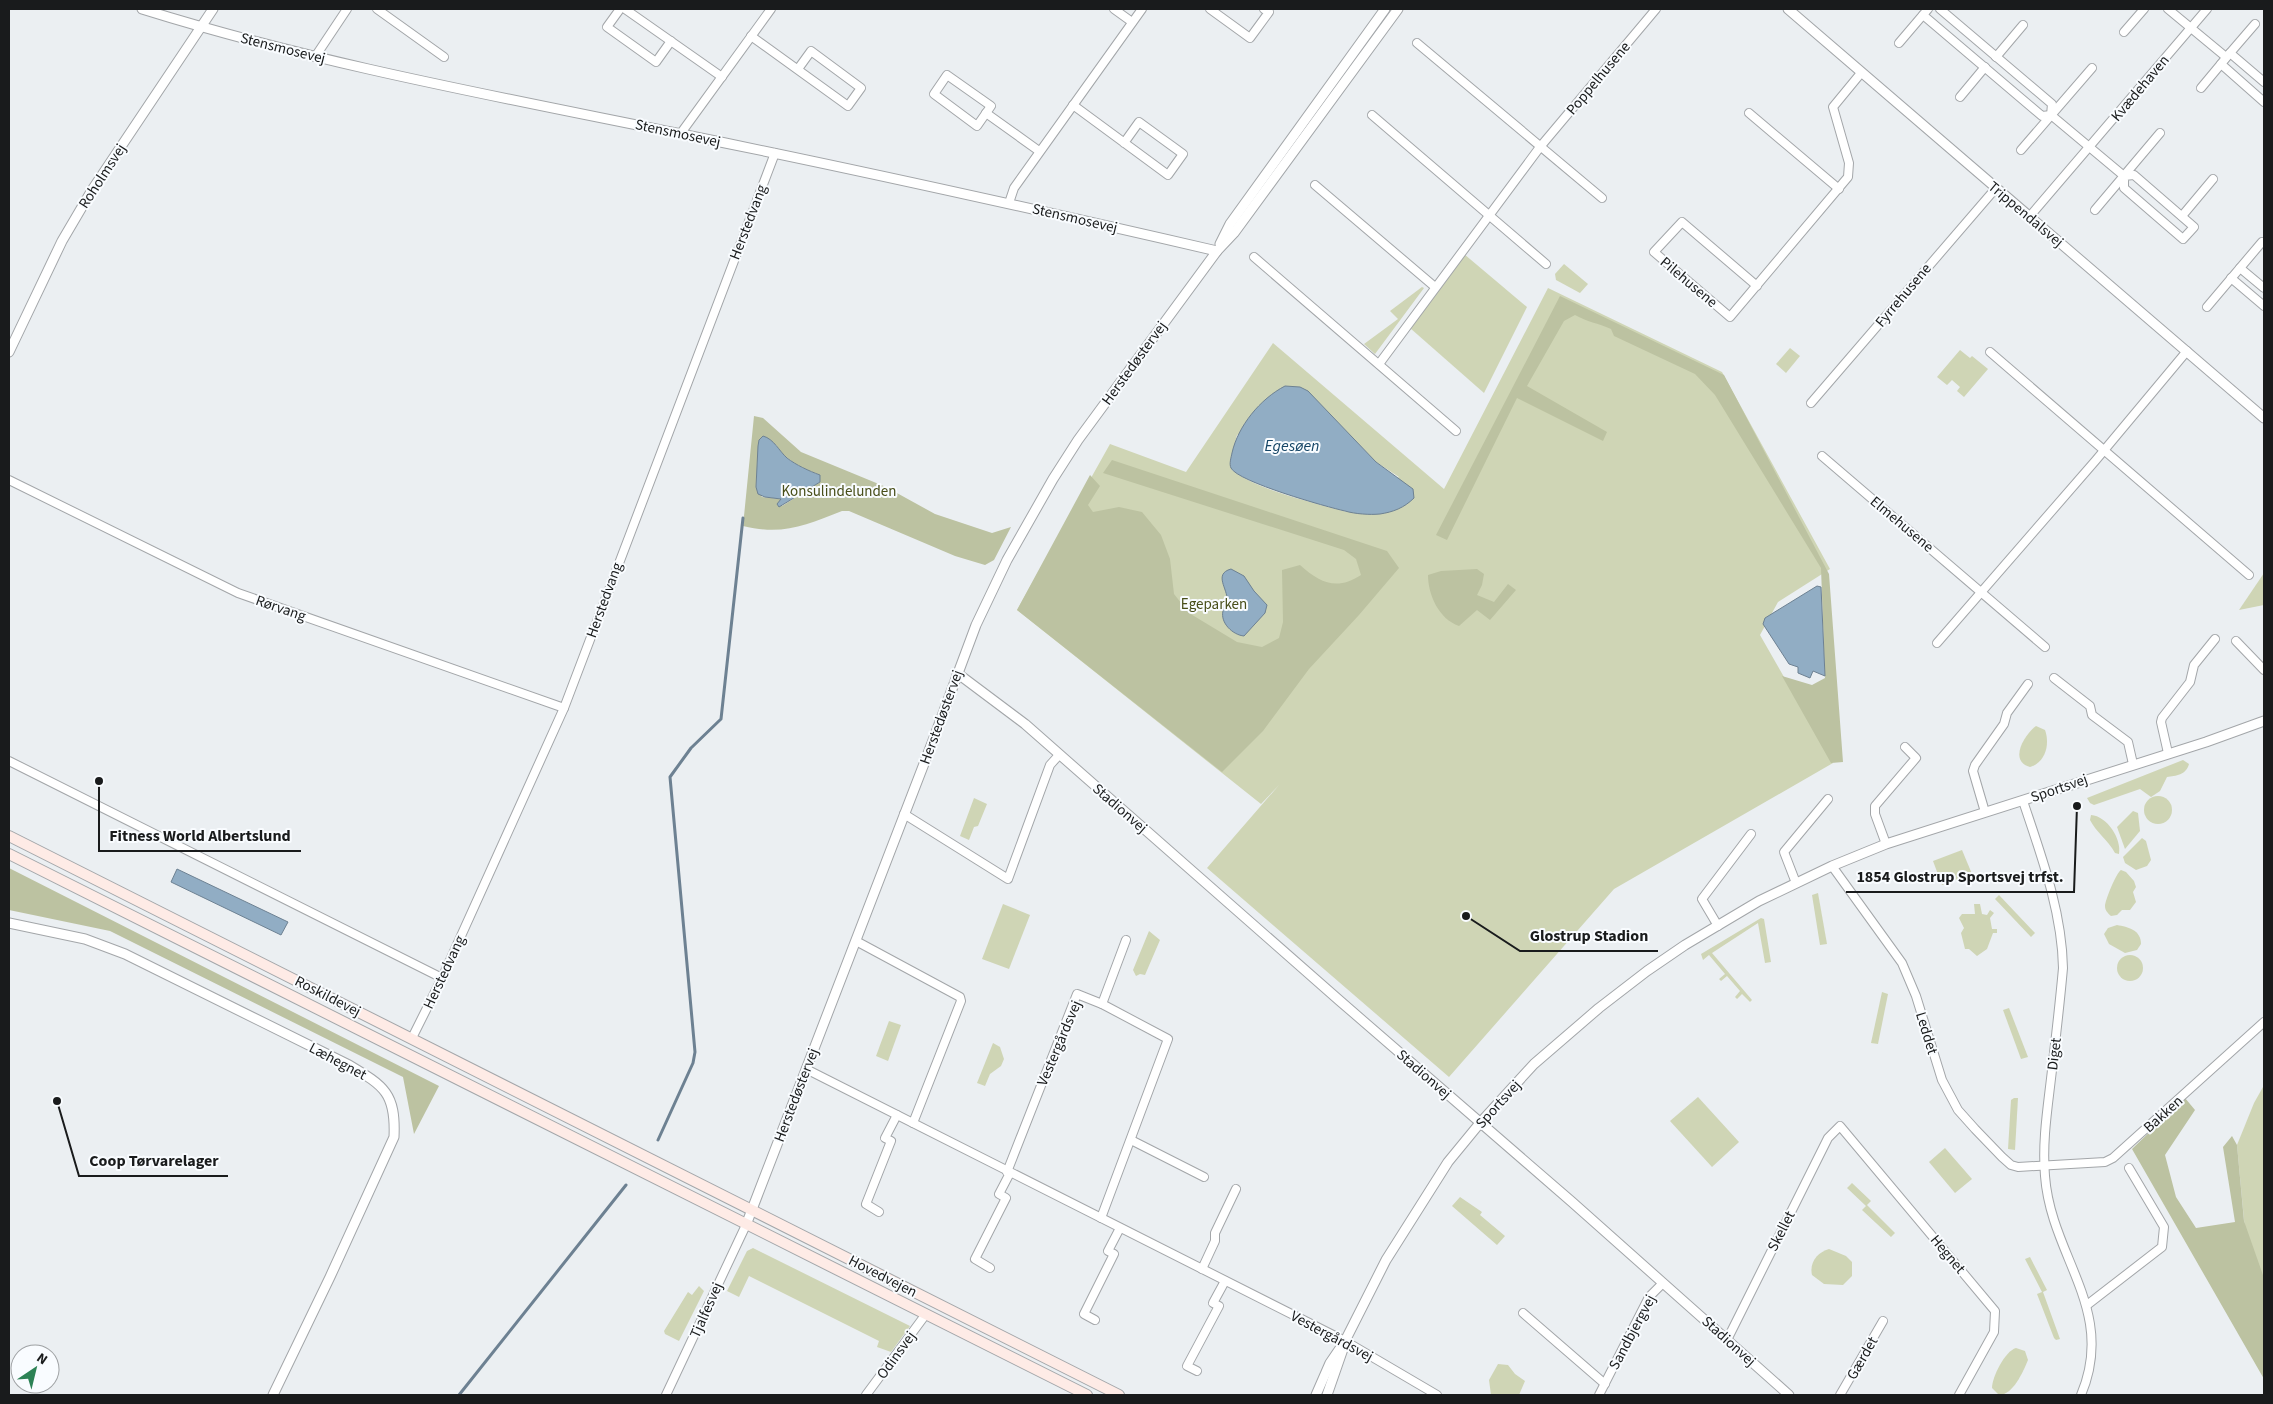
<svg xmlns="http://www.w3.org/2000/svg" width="2273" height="1404" font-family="'Source Sans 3',sans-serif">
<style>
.green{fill:#cfd5b5;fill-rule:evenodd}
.forest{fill:#bcc2a1;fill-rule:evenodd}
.water{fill:#91adc4;stroke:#6d8192}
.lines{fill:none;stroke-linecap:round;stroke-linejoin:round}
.stream{stroke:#6d8192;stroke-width:3}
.minor-casing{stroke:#a3a6a9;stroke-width:10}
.tertiary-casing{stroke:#a3a6a9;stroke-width:11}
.secondary-casing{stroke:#a3a6a9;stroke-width:12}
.minor{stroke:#fff;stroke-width:8}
.tertiary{stroke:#fff;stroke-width:9}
.secondary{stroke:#feebe6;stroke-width:10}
.labels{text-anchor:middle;stroke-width:4;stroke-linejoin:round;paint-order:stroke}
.street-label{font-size:15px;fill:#191b1c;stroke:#f9fcff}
.park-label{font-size:15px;fill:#484e19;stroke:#f9fcff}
.water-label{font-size:16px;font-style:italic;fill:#154566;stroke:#f9fcff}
.leader{fill:none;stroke:#191b1c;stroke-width:2}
.callout-dot{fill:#191b1c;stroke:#f9fcff;stroke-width:2}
.callout-label{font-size:16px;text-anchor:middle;font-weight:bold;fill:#191b1c;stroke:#f9fcff;stroke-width:4;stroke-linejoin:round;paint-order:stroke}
</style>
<rect width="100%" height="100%" fill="#ebeff2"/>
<g class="green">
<polygon points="1464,254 1527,307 1484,393 1410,328"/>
<polygon points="1564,264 1588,284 1580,293 1556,280 1555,274"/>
<polygon points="1422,287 1424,288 1375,354 1364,344 1398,319 1390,311"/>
<path d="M1548,288L1722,372L1830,569L1778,602L1760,635L1833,763L1614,889L1449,1077L1207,868L1279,785L1261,804L1017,610L1110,444L1186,472L1273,343L1444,489ZM1319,403L1376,462L1399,477L1347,512C1313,502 1259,491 1232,470L1230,462L1237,435Z"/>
<polygon points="1790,348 1800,356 1786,373 1776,364"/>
<polygon points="1960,350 1970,358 1972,356 1988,369 1964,397 1957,391 1960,387 1952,380 1947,385 1937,377"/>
<polygon points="2264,573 2264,605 2239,610"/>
<path d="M2036,726L2045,730C2050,744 2046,762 2030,767C2008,761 2025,734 2036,726Z"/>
<path d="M2183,760L2189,764C2186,775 2176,776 2167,777L2160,791L2151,797L2140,789L2094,805L2090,803L2087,798Z"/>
<circle cx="2158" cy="810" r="14"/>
<polygon points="974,798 987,804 978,826 974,827 969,840 960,836"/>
<polygon points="2133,811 2138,813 2140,831 2125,849 2117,827"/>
<path d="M2091,815C2107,816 2122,839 2119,854L2115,853C2108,840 2096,832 2090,820Z"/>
<polygon points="2142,838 2146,841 2151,860 2147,866 2136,870 2125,863 2123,857"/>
<polygon points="1962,850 1972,874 1942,885 1933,861"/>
<path d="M2121,870L2126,872L2134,881L2136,887L2133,892L2136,902L2130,910H2122L2117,915L2111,916C2108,913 2105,911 2105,906C2105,901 2116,873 2121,870Z"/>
<polygon points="1818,893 1827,944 1820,945 1812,895"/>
<polygon points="1999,895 2035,933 2031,937 1995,899"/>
<polygon points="1003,904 1030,915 1009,969 982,959"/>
<polygon points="1974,904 1980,904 1982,914 1987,915 1990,910 1994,913 1990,918 1992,929 1997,929 1997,933 1993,933 1987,949 1977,956 1969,949 1965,949 1961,933 1964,928 1959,918 1962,914 1975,914"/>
<polygon points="1761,918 1764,919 1771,962 1765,963 1758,923 1712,953 1752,1000 1750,1002 1742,994 1737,999 1735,997 1740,991 1727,976 1721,981 1719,979 1725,974 1709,955 1703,960 1701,954"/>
<path d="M2117,925C2128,927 2141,930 2141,944L2137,950L2125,953L2109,944L2104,934L2108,928Z"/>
<polygon points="1149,931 1160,940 1145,975 1140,974 1136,976 1133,970"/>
<circle cx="2130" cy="968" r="13"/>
<polygon points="1882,992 1888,994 1878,1044 1871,1043"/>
<polygon points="2009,1008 2028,1057 2021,1059 2003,1010"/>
<polygon points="889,1021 901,1025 888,1061 876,1056"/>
<polygon points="993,1043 1000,1047 1004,1059 1001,1066 990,1074 985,1086 977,1083"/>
<polygon points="2263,1087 2264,1088 2264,1379 2244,1220 2237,1145 2254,1103"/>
<polygon points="1698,1097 1739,1142 1712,1167 1670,1121"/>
<polygon points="2014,1098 2018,1098 2015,1150 2008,1149 2011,1100"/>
<polygon points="1945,1148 1972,1179 1955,1193 1929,1162"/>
<polygon points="1852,1183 1871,1201 1867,1205 1895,1233 1891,1237 1862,1210 1866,1206 1847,1188"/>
<polygon points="1460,1197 1482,1212 1480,1215 1505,1236 1497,1245 1452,1206"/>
<polygon points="753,1248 910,1326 891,1352 877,1347 879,1341 749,1276 739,1297 727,1291 747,1251"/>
<path d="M1829,1249L1846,1256L1852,1262V1276L1843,1285L1824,1284L1812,1275C1809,1262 1818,1252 1829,1249Z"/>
<polygon points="2030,1257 2047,1290 2043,1292 2060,1339 2056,1340 2054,1338 2037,1294 2042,1292 2025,1259"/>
<polygon points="699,1286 704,1291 679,1341 665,1334 664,1331 688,1292 692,1295"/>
<path d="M2016,1348L2025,1351L2028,1360C2023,1372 2013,1395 1999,1395L1992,1388C1992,1377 2005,1351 2016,1348Z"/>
<polygon points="1498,1364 1508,1365 1515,1374 1525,1381 1519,1395 1491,1395 1489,1380"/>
</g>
<g class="forest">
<path d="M1560,296L1724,375L1829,574L1843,762L1831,763L1782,676L1812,685L1825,678L1821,568L1715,395L1695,374L1614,336L1611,329C1598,323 1587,322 1575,315L1564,321L1527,386L1607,432L1603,441L1517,398L1447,540L1436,535Z"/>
<path d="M754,416L763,418L801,452L886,487L935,514L992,533L1011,527L994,560L985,565L955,556L849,511H842C806,525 783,536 743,526ZM759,440L776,445C785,460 803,469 820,475V482L782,506V499L762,497L756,487Z"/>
<path d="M1112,460L1387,551L1399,568L1359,615L1309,669L1263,731L1222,772L1017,610L1090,475L1100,486L1088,505L1093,512L1119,507L1142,512L1161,535L1170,559L1174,594L1189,613L1237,642L1262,647L1279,638L1283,622L1282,570L1300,565C1320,583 1337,591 1361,575L1356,559L1344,550L1103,473Z"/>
<path d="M1477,569L1484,574L1482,585L1477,595L1494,602L1508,584L1516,590L1490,620L1477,610L1459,626C1439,619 1428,595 1428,575L1441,571Z"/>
<polygon points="9,868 439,1086 414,1134 403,1077 110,931 9,910"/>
<polygon points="2185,1098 2195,1110 2165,1155 2176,1197 2196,1228 2235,1222 2223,1147 2232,1136 2237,1145 2244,1221 2264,1278 2264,1379 2132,1149"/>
</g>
<g class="water">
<path d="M1285,386L1300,387L1308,391L1376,462L1413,489L1414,498C1404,508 1393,512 1380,514C1370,515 1355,514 1345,511C1327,507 1238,482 1231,468C1229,464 1231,458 1232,453C1238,426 1260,399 1285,386Z"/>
<path d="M763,436C774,439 779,451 787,458C796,465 809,471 820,475V482L779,507L777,504L781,499L765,497L758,494L756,487L758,446L759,440Z"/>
<path d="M1231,569L1244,576L1254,591L1267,605L1265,613L1244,636C1233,635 1220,623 1223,611C1223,607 1226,604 1227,600C1228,589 1213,574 1231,569Z"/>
<polygon points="1817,586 1821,587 1825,676 1813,671 1810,678 1798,673 1798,667 1789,664 1763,624 1765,618"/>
<polygon points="177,869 288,922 281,935 171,882"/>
</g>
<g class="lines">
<g class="stream">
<polyline points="658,1140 693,1063 695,1052 670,777 691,748 721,719 743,518"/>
<polyline points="459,1395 626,1185"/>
</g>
<g class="minor-casing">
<g id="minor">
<polyline points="377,9 444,57"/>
<polyline points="620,9 607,27 656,62 671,41"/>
<polyline points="625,9 722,77"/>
<polyline points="1114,9 1132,22"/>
<polyline points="1210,9 1250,38 1269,12 1264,9"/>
<polyline points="1940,9 2052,104 2051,115 2057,120 2124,176 2134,175 2194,227 2183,239 2124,188 2124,176"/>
<polyline points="2168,9 2226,57"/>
<polyline points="1923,15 2042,116 2051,115"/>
<polyline points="2124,32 2144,9"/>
<polyline points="751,36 848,106 861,88 811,51 798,69"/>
<polyline points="1417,43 1602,198"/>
<polyline points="1899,43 1928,9"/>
<polyline points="2230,53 2255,24"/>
<polyline points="315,57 347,9"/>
<polyline points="1996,57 2023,25"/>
<polygon points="947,75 991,106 977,126 934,94"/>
<polyline points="2264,82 2230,53 2221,64 2264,102"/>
<polyline points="2201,88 2221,64"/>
<polyline points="1960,97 1985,67"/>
<polyline points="1073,105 1168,175 1183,154 1139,122 1124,143"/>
<polyline points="986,113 1039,151"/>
<polyline points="1749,113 1839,189"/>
<polyline points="1372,115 1546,264"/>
<polyline points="681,133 771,9"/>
<polyline points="2021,150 2092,68"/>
<polyline points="1315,185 1435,287"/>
<polyline points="1009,203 1014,188 1142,9"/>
<polyline points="2095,210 2160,133"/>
<polyline points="2030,216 2207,9"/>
<polyline points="2182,216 2213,179"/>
<polyline points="1254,257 1456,431"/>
<polyline points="2240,268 2264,288"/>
<polyline points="2231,278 2264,306"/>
<polyline points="1757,286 1682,222 1654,252 1730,317 1848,177 1849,163 1833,107 1861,73"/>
<polyline points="2207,307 2262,242"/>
<polyline points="1990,352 2249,575"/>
<polyline points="1379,364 1540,147 1656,9"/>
<polyline points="1811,403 1996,188"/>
<polyline points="1822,456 2045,647"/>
<polyline points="9,480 238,593 564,708"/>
<polyline points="2236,641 2264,670"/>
<polyline points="1937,643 2096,460 2187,351"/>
<polyline points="2054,678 2090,706 2092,715 2128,742 2133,764"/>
<polyline points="2168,753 2161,722 2162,718 2190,682 2194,665 2215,639"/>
<polyline points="9,761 442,978"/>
<path d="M2023,801C2041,855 2062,911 2063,968C2060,1002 2056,1036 2052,1070C2048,1106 2042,1140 2045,1176C2051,1257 2117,1310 2081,1395"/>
<polyline points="1985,812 1973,771 1975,765 2004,724 2007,713 2028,684"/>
<polyline points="904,814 1008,879 1050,765 1059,755"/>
<polyline points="1886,844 1875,814 1875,806 1916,758 1905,747"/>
<polyline points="1832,866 1902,963 1916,996 1942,1080 1958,1110 1975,1129 2002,1157 2011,1165 2018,1167 2105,1162 2113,1158 2264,1022"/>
<polyline points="1796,883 1784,852 1828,799"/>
<polyline points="1718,926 1702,899 1751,834"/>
<polyline points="856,941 960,997 961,1001 913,1123"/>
<polyline points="1102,1004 1126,940"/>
<polyline points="412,1038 442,978 564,708 775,153"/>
<polyline points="806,1069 1345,1341 1437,1395"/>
<polyline points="1131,1140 1204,1177"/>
<polyline points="1007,1172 1077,994 1102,1004 1168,1039 1101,1218"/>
<polyline points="879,1212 866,1204 891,1141 885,1138 897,1115"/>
<polyline points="990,1268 975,1259 1006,1198 999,1194 1010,1173"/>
<polyline points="1202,1269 1215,1241 1215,1233 1236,1189"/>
<polyline points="2087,1305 2162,1247 2164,1227 2129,1168"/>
<polyline points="1523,1313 1605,1384"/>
<polyline points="1095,1320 1084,1314 1114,1254 1108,1251 1120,1228"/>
<polyline points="1727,1340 1828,1138 1840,1126 1995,1311 1994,1332 1959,1395"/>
<polyline points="1197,1371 1187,1366 1219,1306 1213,1303 1225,1281"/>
<polyline points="666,1395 746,1225"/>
<polyline points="866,1395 926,1314"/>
<polyline points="1599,1395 1649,1297 1663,1283"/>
<polyline points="1840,1395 1883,1321"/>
</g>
</g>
<g class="tertiary-casing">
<g id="tertiary">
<path d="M142,9C318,64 500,97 681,134C860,170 1039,210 1217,251"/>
<polyline points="1788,9 2264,418"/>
<polyline points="1220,244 1230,224 1385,9"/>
<polyline points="9,352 62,241 92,190 213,9"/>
<polyline points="957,673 1025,724 1340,1001 1572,1202 1789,1395"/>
<path d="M9,923L85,939L125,954L349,1065C384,1086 396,1093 394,1137L330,1277L273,1395"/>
<polyline points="746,1225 932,743 976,625 1007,560 1053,479 1078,440 1217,251 1234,233 1398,9"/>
<polyline points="1316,1395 1330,1363 1345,1341 1386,1260 1448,1162 1480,1123 1534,1064 1599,1008 1647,971 1685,945 1759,901 1832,866 1886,844 2206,742 2264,721"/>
<polyline points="1327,1395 1343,1349"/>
</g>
</g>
<g class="secondary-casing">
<g id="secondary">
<polyline points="9,836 1119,1395"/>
<polyline points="9,854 1087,1395"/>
</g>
</g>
<use href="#minor" class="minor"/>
<use href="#tertiary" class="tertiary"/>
<use href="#secondary" class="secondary"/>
</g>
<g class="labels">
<g class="street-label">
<text transform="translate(283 48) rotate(14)" y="5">Stensmosevej</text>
<text transform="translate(1598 78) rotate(-50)" y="5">Poppelhusene</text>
<text transform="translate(2140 88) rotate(-50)" y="5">Kvædehaven</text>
<text transform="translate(678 133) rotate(12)" y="5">Stensmosevej</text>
<text transform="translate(102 176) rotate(-57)" y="5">Roholmsvej</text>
<text transform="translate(2026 214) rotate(40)" y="5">Trippendalsvej</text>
<text transform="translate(1075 218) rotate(13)" y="5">Stensmosevej</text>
<text transform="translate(748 222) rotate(-69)" y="5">Herstedvang</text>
<text transform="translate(1689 282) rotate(40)" y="5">Pilehusene</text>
<text transform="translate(1903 295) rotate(-50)" y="5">Fyrrehusene</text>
<text transform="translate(1134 363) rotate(-54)" y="5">Herstedøstervej</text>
<text transform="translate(1902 524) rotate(40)" y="5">Elmehusene</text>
<text transform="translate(604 600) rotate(-70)" y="5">Herstedvang</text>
<text transform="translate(281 608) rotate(19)" y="5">Rørvang</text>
<text transform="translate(941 717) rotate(-70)" y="5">Herstedøstervej</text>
<text transform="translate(2059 788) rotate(-19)" y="5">Sportsvej</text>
<text transform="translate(1120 808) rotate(41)" y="5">Stadionvej</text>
<text transform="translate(444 972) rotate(-65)" y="5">Herstedvang</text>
<text transform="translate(328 996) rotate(27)" y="5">Roskildevej</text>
<text transform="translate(1927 1033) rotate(73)" y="5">Leddet</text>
<text transform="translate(1059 1043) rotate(-67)" y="5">Vestergårdsvej</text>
<text transform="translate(2054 1054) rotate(-83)" y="5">Diget</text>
<text transform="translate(338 1061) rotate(28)" y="5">Læhegnet</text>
<text transform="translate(1424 1074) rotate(41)" y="5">Stadionvej</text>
<text transform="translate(796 1095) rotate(-69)" y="5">Herstedøstervej</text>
<text transform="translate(1498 1104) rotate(-48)" y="5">Sportsvej</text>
<text transform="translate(2163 1114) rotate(-42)" y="5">Bakken</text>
<text transform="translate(1781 1231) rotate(-63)" y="5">Skellet</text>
<text transform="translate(1948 1254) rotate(50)" y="5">Hegnet</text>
<text transform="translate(883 1276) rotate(27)" y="5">Hovedvejen</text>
<text transform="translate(706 1310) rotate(-66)" y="5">Tjalfesvej</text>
<text transform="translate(1632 1332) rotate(-62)" y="5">Sandbjergvej</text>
<text transform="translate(1332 1336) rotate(28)" y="5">Vestergårdsvej</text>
<text transform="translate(1729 1341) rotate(42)" y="5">Stadionvej</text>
<text transform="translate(896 1355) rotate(-54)" y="5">Odinsvej</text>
<text transform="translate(1862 1358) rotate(-60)" y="5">Gærdet</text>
</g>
<g class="park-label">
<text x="839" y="496">Konsulindelunden</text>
<text x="1214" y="609">Egeparken</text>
</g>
<g class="water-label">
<text x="1292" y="451">Egesøen</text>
</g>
</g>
<path class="leader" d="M99 781L99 851H301M2077 806L2074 892H1846M1466 916L1520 951H1658M57 1101L79 1176H228"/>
<g class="callout-dot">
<circle cx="99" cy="781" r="5"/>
<circle cx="2077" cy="806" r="5"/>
<circle cx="1466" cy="916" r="5"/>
<circle cx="57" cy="1101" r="5"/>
</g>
<g class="callout-label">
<text x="200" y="841">Fitness World Albertslund</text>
<text x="1960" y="882">1854 Glostrup Sportsvej trfst.</text>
<text x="1589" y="941">Glostrup Stadion</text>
<text x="154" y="1166">Coop Tørvarelager</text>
</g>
<rect width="2273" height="1404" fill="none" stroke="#191b1c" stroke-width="20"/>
<g transform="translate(35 1369) rotate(35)"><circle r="24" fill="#f9fcff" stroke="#9fa2a4"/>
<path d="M0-4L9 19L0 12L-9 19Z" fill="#2c8255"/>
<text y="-8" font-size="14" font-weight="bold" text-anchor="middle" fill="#191b1c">N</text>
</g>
</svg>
